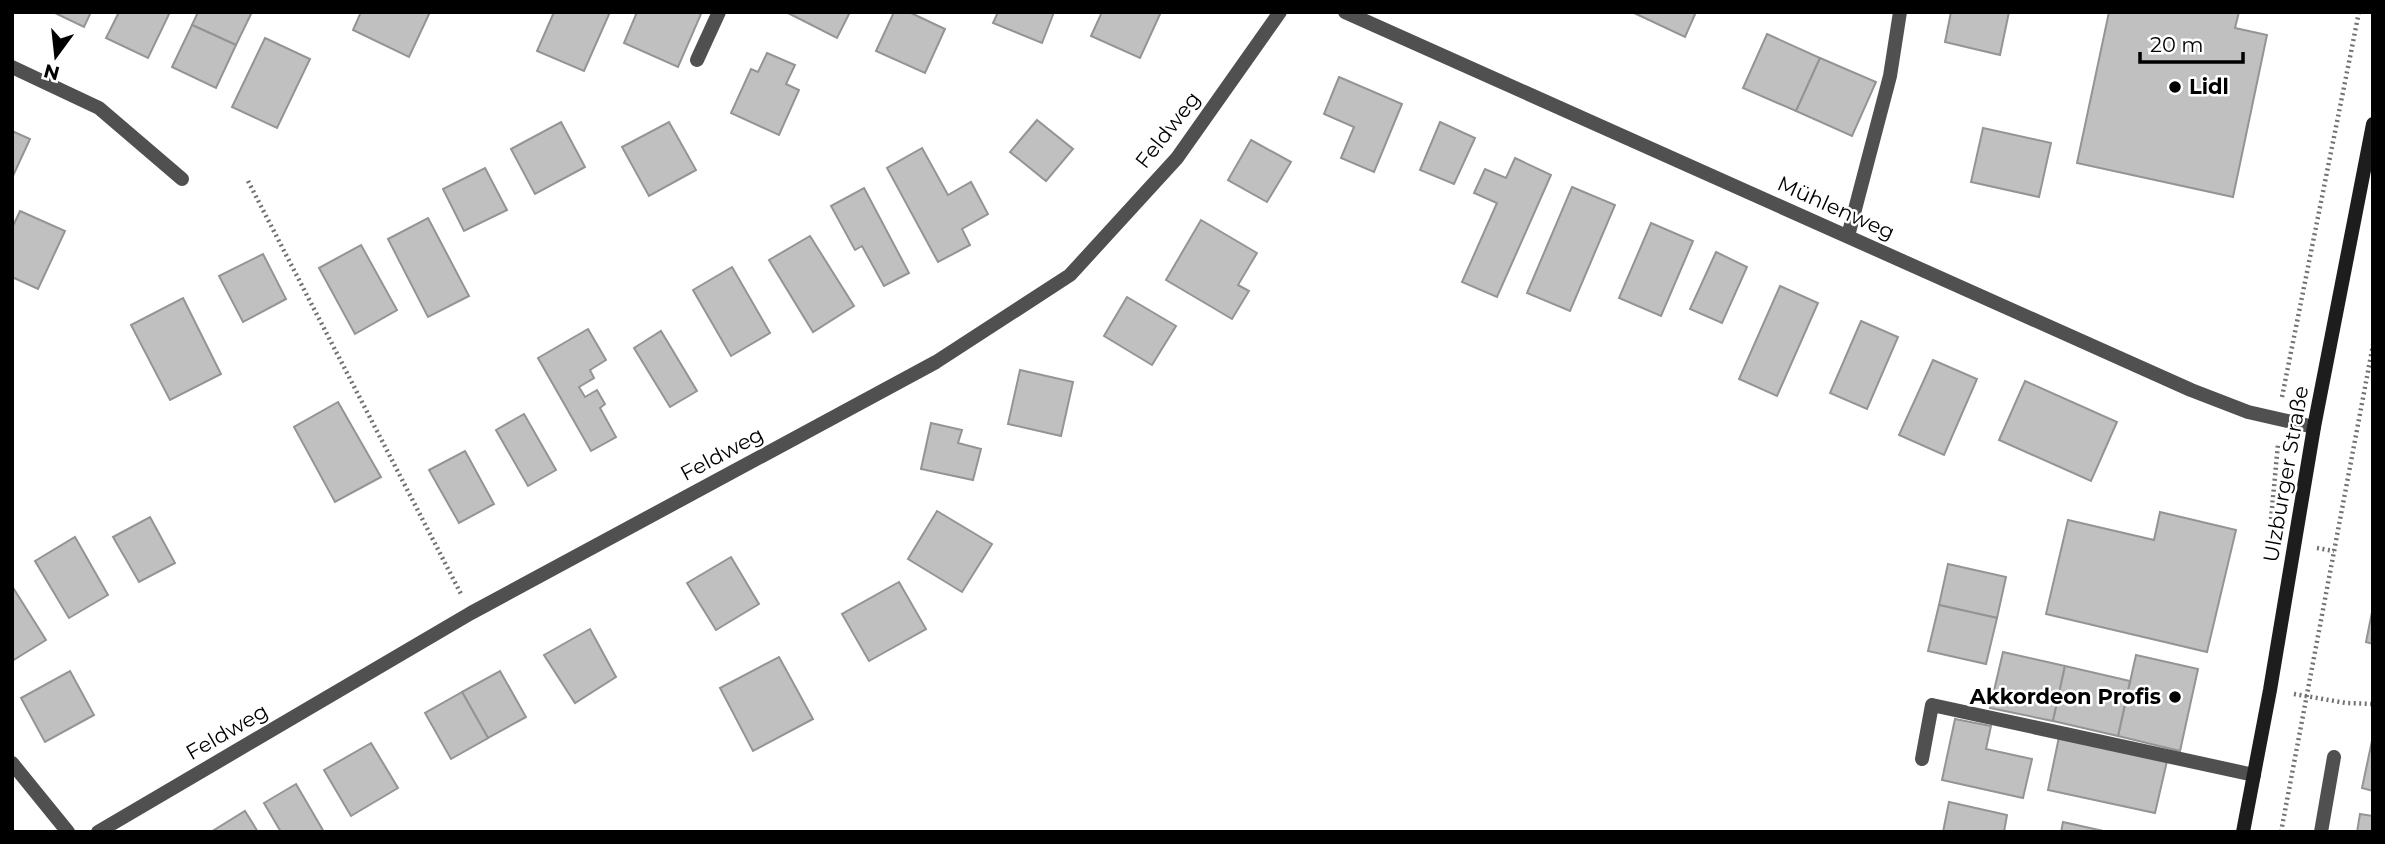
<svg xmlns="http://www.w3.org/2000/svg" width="2385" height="844" font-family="Montserrat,sans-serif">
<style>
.building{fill:#c0c0c0;stroke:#949494;stroke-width:2}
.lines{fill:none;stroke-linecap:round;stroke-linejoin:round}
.path{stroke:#727272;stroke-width:4.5;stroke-dasharray:2 3.5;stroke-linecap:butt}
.lane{stroke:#505050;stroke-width:14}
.street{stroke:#505050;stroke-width:14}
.secondary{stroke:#1d1d1d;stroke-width:14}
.poi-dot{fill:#000;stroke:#fff;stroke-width:2.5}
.labels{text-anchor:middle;stroke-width:5;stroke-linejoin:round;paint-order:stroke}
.poi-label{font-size:21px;font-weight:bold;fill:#000;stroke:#fff;text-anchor:start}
.street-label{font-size:21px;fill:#000;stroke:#fff}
</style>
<rect width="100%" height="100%" fill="#fff"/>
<g class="building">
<polygon points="53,12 91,12 84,27"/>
<polygon points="119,12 170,12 148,58 106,38"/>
<polygon points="198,12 252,12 236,45 192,25"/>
<polygon points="361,12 430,12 409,57 353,30"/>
<polygon points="554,12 610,12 584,71 537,51"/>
<polygon points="637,12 697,12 701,14 678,67 624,43"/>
<polygon points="786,12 850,12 837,38"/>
<polygon points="894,12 909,12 945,29 925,73 876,51"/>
<polygon points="998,12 1054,12 1042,43 993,23"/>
<polygon points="1102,12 1161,12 1140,58 1091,36"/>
<polygon points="1632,12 1696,12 1685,37"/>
<polygon points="1951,12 2009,12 2000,55 1945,42"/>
<polygon points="2109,12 2239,12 2235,28 2267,35 2233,197 2077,163"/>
<polygon points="192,25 236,45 216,88 172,67"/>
<polygon points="1767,34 1820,58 1796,111 1743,88"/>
<polygon points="265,38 310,59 277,128 232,107"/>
<polygon points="767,53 795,65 786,84 799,90 779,135 731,113 751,69 758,72"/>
<polygon points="1820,58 1876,82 1852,136 1796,111"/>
<polygon points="1339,77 1402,104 1374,172 1341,158 1354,127 1324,114"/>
<polygon points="1037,120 1073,149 1046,181 1010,152"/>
<polygon points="561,122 585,167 535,194 511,149"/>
<polygon points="669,122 696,170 649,196 622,147"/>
<polygon points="1440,122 1475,138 1454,184 1420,170"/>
<polygon points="1983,128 2051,143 2039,197 1971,182"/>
<polygon points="12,131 30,139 12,178"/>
<polygon points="1251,140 1291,162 1267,202 1228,180"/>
<polygon points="922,148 948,195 971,182 988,214 962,229 970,245 938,262 887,168"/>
<polygon points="1515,158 1551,175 1497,297 1462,282 1497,203 1474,193 1485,169 1506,178"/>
<polygon points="485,168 507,210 464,231 443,189"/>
<polygon points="1572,187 1615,205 1570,311 1527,293"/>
<polygon points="864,188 909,273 884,286 862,246 855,250 831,206"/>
<polygon points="20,211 65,231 38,289 12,277 12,228"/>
<polygon points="428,218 469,296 428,317 388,239"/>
<polygon points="1201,220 1257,253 1238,285 1249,291 1232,319 1166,280"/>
<polygon points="1651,223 1693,241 1661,316 1619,298"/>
<polygon points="810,236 854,306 813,332 769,260"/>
<polygon points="361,245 397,310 355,334 319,268"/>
<polygon points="1716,252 1747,267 1722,323 1690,309"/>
<polygon points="263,254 286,299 243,322 219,276"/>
<polygon points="732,267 770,333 731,356 693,290"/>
<polygon points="1780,286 1818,303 1777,396 1739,379"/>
<polygon points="1127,297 1176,326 1152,365 1104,336"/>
<polygon points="183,298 221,374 170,400 131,325"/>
<polygon points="1861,321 1898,337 1867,409 1830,393"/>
<polygon points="588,329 606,360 590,370 594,378 579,387 585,397 597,390 605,404 600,408 616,437 591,451 538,358"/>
<polygon points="661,331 697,391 670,407 634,348"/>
<polygon points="1933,360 1977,379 1944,455 1899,435"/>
<polygon points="1020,370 1073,382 1061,436 1008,424"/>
<polygon points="2025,381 2117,422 2091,481 1999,440"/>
<polygon points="338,402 381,477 335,502 294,427"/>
<polygon points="524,414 556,470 528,486 496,430"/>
<polygon points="931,423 962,430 958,443 981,449 973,480 921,469"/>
<polygon points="465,451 494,504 459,523 429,470"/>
<polygon points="937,511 992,544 962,592 908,559"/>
<polygon points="2160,512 2236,530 2207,652 2046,614 2068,520 2154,540"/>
<polygon points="150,517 175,563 139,582 113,537"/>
<polygon points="75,537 108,595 69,618 35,561"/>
<polygon points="731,557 759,604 716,630 687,583"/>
<polygon points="1948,564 2006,577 1997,618 1939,605"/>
<polygon points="899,582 926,629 869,661 842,614"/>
<polygon points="12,586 46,640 12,661"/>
<polygon points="1939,605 1997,618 1986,664 1928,651"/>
<polygon points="2373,607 2373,644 2366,642"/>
<polygon points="590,629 616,677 575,703 544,655"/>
<polygon points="2003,652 2065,666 2053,721 1990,708"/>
<polygon points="2136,655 2198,669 2180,751 2118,736"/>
<polygon points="779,657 813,719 753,751 720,688"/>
<polygon points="2065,666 2130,681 2118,736 2053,721"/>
<polygon points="70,671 94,715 45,742 21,698"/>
<polygon points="500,671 526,717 488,738 462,692"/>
<polygon points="462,692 488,738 451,759 425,713"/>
<polygon points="1955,719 1991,726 1986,749 2032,759 2023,798 1942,780"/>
<polygon points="2373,736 2373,791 2362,788"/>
<polygon points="2059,737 2167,761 2155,813 2048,790"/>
<polygon points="371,743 398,788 351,816 324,770"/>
<polygon points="296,784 324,832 281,832 264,803"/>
<polygon points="1949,802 2007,815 2004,832 1943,832"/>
<polygon points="245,811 258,832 211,832"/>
<polygon points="2360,814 2373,816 2373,832 2357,832"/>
<polygon points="2063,822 2108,832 2061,832"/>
</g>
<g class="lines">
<g class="path">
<polyline points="248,181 461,594"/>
<polyline points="2282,397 2359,12"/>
<polyline points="2271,519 2278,444"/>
<polyline points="2317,548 2334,551"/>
<polyline points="2294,694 2346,703 2373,704"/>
<polyline points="2281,832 2373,345"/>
</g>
<g class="lane">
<polyline points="1848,236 1890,76 1900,12"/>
<polyline points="1922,759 1932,705 2254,775"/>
<polyline points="2321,832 2334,757"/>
</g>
<g class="street">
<polyline points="1345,12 2191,390 2248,412 2314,427"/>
<polyline points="697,60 719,12"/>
<polyline points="12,67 99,108 182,179"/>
<polyline points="12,763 68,832"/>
<polyline points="98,832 471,613 936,362 1070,275 1177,158 1280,12"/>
</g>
<polyline class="secondary" points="2243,832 2270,690 2314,427 2373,124"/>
</g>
<g class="poi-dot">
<circle cx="2175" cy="87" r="7"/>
<circle cx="2175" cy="697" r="7"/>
</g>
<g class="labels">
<g class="poi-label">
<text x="2189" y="94">Lidl</text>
<text x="2161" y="704" text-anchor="end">Akkordeon Profis</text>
</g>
<g class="street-label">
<text transform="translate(1168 130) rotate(-52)" y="7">Feldweg</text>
<text transform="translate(1836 208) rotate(24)" y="7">Mühlenweg</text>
<text transform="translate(722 454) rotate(-28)" y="7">Feldweg</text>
<text transform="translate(2286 474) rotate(-80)" y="7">Ulzburger Straße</text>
<text transform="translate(227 732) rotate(-30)" y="7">Feldweg</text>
</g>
</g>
<rect width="2385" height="844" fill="none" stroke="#000000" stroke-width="28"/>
<g transform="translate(56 56) rotate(195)" stroke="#ffffff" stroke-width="5" paint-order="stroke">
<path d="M0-5L12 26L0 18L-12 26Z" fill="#000000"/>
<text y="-10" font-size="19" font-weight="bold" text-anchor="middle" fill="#000000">N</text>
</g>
<path d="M2140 52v10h103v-10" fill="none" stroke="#000000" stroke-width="3.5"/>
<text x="2150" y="52" font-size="21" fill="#000000" stroke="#ffffff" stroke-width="5" paint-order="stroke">20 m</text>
</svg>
